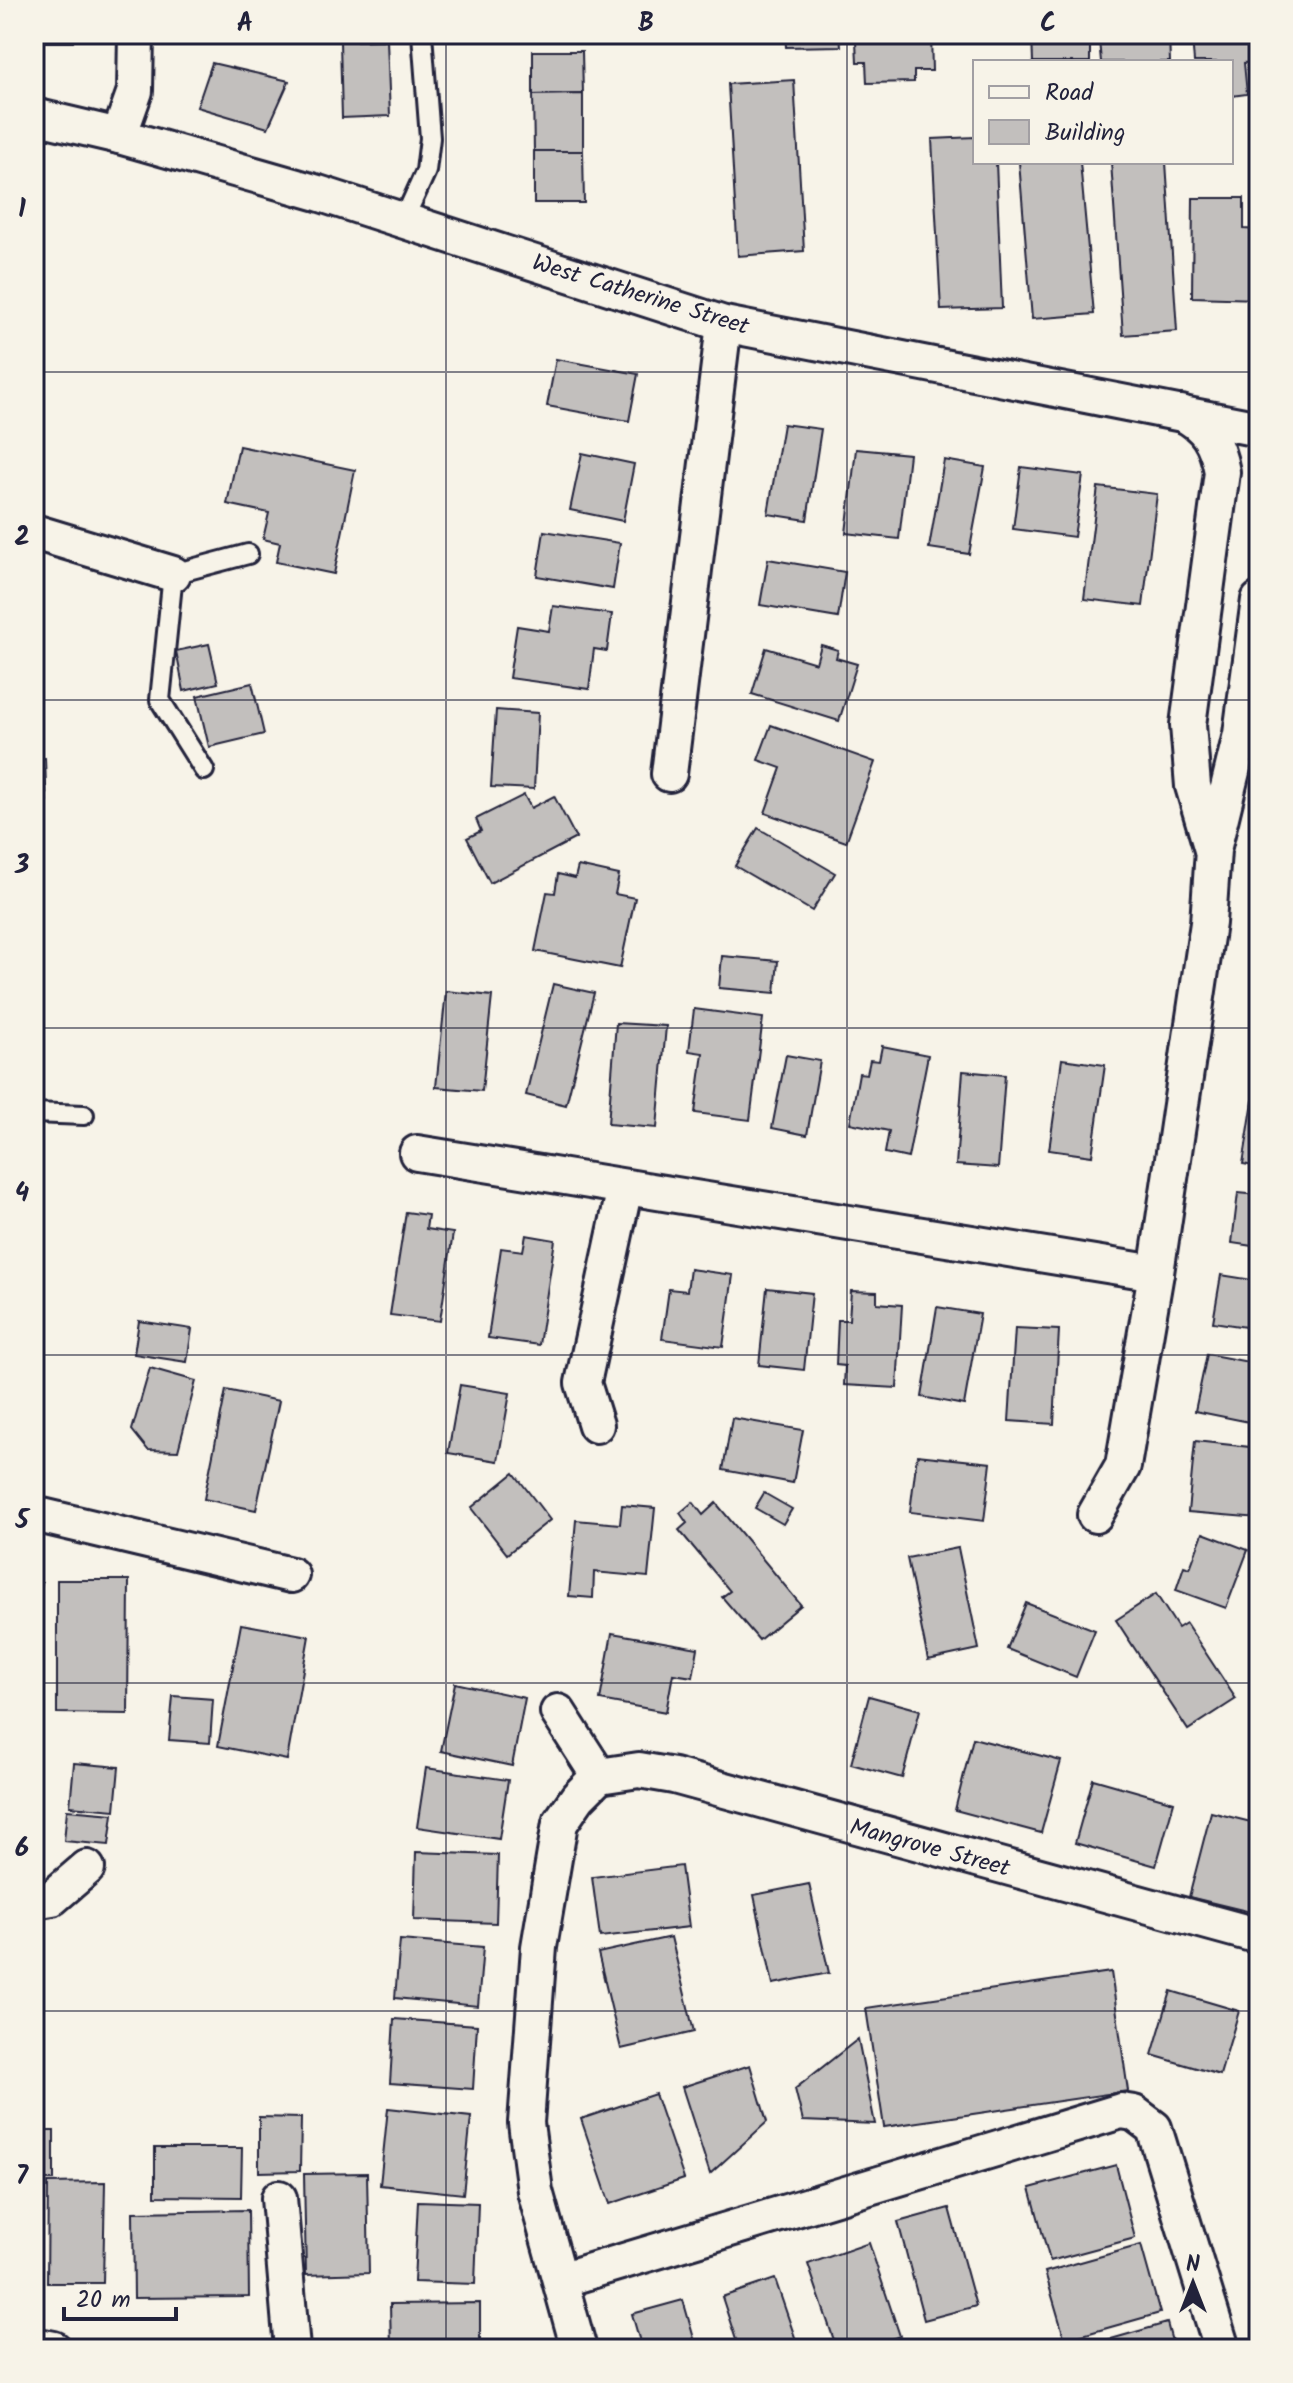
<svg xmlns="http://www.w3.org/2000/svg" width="1293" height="2383" font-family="Kalam,sans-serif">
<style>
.building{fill:#c2bfbd;stroke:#22223b;stroke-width:2}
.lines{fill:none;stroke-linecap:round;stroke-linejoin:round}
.lane-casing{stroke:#22223b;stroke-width:24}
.street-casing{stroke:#22223b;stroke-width:40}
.lane{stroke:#f7f3e8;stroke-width:18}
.street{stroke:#f7f3e8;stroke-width:34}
.grid{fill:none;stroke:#22223b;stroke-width:2;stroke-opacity:0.55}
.labels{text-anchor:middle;stroke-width:6;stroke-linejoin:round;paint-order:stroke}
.street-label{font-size:24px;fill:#22223b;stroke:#f7f3e8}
.neatline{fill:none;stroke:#22223b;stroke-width:3}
.grid-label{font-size:26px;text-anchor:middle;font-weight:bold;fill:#22223b}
</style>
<rect width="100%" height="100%" fill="#f7f3e8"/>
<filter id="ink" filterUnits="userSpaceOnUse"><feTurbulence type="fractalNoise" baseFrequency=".0125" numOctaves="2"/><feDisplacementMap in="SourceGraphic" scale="16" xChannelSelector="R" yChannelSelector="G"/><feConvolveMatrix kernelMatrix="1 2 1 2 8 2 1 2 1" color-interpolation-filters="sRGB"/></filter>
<g filter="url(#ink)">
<g class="building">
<rect x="34" y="34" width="39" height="8"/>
<polygon points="785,34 840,34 841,46 786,47"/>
<polygon points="866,34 931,34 932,71 914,71 914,82 867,83 866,62 857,62 856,41 866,41"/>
<polygon points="1032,34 1090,34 1090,62 1033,62"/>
<polygon points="1114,34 1169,34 1170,62 1101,62 1099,40 1115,39"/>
<polygon points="1204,34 1252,34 1256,62 1244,63 1247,94 1231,96 1231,62 1194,62 1192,36"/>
<polygon points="387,40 390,116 342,118 340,41"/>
<polygon points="533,51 582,51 583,94 533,95"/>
<polygon points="212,63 289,81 268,128 197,107"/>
<polygon points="794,80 804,251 738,256 728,84"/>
<polygon points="583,94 583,151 534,151 533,95"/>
<polygon points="975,137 975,162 996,162 1002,308 941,310 932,139"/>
<polygon points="534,151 583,151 584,203 534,203"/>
<polygon points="1019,162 1080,162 1094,314 1032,319"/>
<polygon points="1111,162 1166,162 1177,331 1123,335"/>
<polygon points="1193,198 1244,198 1244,229 1259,230 1259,299 1192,297"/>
<polygon points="556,359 638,374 629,421 547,406"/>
<polygon points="783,424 821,429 807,520 768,514"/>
<polygon points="239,446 355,470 334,574 276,562 280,543 263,539 269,513 227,504"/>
<polygon points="856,449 909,454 899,539 846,533"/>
<polygon points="582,453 634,464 623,521 570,510"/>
<polygon points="944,460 985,467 969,554 929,548"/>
<polygon points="1021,467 1083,475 1074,537 1013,529"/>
<polygon points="1098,487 1157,494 1143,606 1084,599"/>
<polygon points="544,531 620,543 613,589 537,576"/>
<polygon points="768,559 845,572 838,618 760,605"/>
<polygon points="553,606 612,614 607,651 594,649 589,689 509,678 517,626 549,631"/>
<polygon points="209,644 218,683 184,691 176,651"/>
<polygon points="821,645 838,650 836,658 857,664 839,721 752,694 766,648 816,663"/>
<polygon points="252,683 264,734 209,747 197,696"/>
<polygon points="496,710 538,713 534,789 491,787"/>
<polygon points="771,725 875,762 846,842 765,813 781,768 758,760"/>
<polygon points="34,758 45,758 47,814 34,814"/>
<polygon points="524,795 531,808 554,796 576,838 490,883 467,838 481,831 476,819"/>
<polygon points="758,828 835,873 812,911 735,866"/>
<polygon points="578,866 619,875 615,894 635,898 620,968 535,951 547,892 555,893 558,874 575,878"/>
<polygon points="722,956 778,961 775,993 719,988"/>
<polygon points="553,984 594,993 566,1105 526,1095"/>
<polygon points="446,991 492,996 482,1091 436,1087"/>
<polygon points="694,1009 763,1018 750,1120 695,1113 703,1053 689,1051"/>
<polygon points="616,1023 666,1026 657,1128 608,1124"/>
<polygon points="882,1046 928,1055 908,1158 885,1153 889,1131 850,1123 859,1073 867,1074 870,1060 879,1061"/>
<polygon points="786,1055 820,1061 807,1135 772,1128"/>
<polygon points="1062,1059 1105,1065 1092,1156 1049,1150"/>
<polygon points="963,1071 1005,1075 998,1168 956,1165"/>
<polygon points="1253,1101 1259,1102 1259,1167 1243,1164"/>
<polygon points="1238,1193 1259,1195 1259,1247 1232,1243"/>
<polygon points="406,1212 428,1215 426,1229 453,1233 440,1321 390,1315"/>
<polygon points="526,1235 555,1240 539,1345 488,1338 501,1248 523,1251"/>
<polygon points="690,1269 733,1275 723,1347 662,1339 669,1289 687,1291"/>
<polygon points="1221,1275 1259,1281 1259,1329 1213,1322"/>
<polygon points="767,1288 812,1293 804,1370 759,1365"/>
<polygon points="851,1291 877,1292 877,1303 902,1305 897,1388 844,1385 845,1366 836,1365 838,1320 849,1320"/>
<polygon points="937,1307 980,1314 964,1405 922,1397"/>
<polygon points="139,1321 192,1329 187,1362 134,1354"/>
<polygon points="1015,1328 1059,1330 1054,1424 1009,1421"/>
<polygon points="1207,1354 1259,1364 1259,1424 1195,1411"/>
<polygon points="150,1368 196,1381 178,1451 148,1450 132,1430"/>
<polygon points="460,1385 510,1393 498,1461 448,1453"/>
<polygon points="226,1390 279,1401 256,1510 204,1499"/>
<polygon points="732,1418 803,1430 793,1483 723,1470"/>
<polygon points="1195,1441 1259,1448 1259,1518 1188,1512"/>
<polygon points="917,1455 991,1463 984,1521 910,1512"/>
<polygon points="514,1473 550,1520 507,1554 471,1508"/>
<polygon points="764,1493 792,1509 783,1524 755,1508"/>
<polygon points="693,1502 703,1515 716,1503 801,1605 759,1640 722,1597 730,1591 679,1530 687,1523 680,1513"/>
<polygon points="622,1505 655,1508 648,1577 594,1572 593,1598 569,1596 576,1520 620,1524"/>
<polygon points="1203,1533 1248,1550 1226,1608 1176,1590 1184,1566 1190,1568"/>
<polygon points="958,1548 979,1649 928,1660 907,1558"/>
<polygon points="57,1580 129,1580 128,1714 57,1713"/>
<polygon points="34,1581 42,1583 34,1622"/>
<polygon points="1156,1594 1178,1628 1186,1623 1236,1699 1188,1730 1116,1620"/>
<polygon points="1026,1603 1095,1630 1076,1677 1007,1649"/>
<polygon points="241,1624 309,1636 287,1760 218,1746"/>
<polygon points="612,1633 698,1648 693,1677 673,1674 666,1712 600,1700"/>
<polygon points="455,1683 525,1698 512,1766 441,1751"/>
<polygon points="173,1696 213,1699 210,1743 169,1740"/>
<polygon points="869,1696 920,1710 902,1778 851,1764"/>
<polygon points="973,1738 1061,1761 1041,1833 955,1810"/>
<polygon points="74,1763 119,1767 115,1810 70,1806"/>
<polygon points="426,1768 508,1780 499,1839 417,1827"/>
<polygon points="1093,1779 1174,1802 1156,1866 1075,1843"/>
<polygon points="67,1810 113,1814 109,1845 64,1841"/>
<polygon points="1211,1812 1259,1824 1259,1914 1189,1897"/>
<polygon points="416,1852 498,1855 496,1923 414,1920"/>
<polygon points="681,1866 689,1927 600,1937 592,1877"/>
<polygon points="809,1884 829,1973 773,1984 754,1895"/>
<polygon points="671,1937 694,2032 621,2049 598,1953"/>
<polygon points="400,1940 483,1947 478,2006 395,1998"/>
<polygon points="1111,1972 1128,2091 884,2127 866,2008"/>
<polygon points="1171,1991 1239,2011 1220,2075 1152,2055"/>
<polygon points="394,2019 477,2025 473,2089 390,2083"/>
<polygon points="858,2039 875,2124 803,2121 795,2089"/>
<polygon points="1259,2053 1259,2084 1252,2083"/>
<polygon points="750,2065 767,2122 710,2174 682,2087"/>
<polygon points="655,2094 684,2179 610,2204 581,2119"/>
<polygon points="388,2108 471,2117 463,2194 380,2185"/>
<polygon points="259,2117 301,2118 300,2171 259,2172"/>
<rect x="34" y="2131" width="20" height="49"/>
<polygon points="155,2148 242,2148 241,2197 155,2196"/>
<polygon points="1116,2165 1135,2238 1050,2261 1030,2188"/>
<polygon points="367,2173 369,2273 306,2275 304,2174"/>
<polygon points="105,2182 103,2283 47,2283 48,2183"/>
<polygon points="418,2201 478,2203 475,2284 414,2282"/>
<polygon points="949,2208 976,2306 924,2320 898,2222"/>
<polygon points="248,2210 249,2297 134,2298 133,2212"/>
<polygon points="869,2243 900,2336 862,2349 837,2349 808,2264"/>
<polygon points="1141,2245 1160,2313 1065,2340 1045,2272"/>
<polygon points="775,2279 799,2349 739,2349 722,2297"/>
<polygon points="683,2300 697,2349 642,2349 632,2314"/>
<polygon points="480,2303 480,2349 391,2349 390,2304"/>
<polygon points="1167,2323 1174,2349 1076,2349"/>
</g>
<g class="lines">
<g class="lane-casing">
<g id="lane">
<polyline points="404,219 426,171 430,138 422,34"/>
<polyline points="204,770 160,700 173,574 248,554"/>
<polyline points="34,1113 84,1115"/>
</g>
</g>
<g class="street-casing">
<g id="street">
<polyline points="34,116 119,136 318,193 724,324 1259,429"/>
<polyline points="119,136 135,91 136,34"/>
<path d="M1181,413C1207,425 1217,444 1222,472L1188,725L1193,786L1212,850"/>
<polyline points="34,532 173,574"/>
<polyline points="669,774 724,324"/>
<polyline points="417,1153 1156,1273"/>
<polyline points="596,1425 583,1383 625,1187"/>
<polyline points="34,1514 291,1575"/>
<polyline points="1095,1515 1123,1466 1156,1273 1208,923 1213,850 1241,734 1259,600"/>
<polyline points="558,1712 599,1776"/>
<polyline points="599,1776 639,1770 674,1776 1259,1936"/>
<polyline points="34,1901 52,1898 87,1868"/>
<polyline points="279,2198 292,2349"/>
<polyline points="561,2280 1121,2111 1134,2113 1154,2128 1222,2349"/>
<polyline points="34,2345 54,2349"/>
<polyline points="579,2349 535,2191 526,2123 539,1947 560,1823 578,1797 599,1776"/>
</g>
</g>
<use href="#lane" class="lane"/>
<use href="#street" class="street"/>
</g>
</g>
<path class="grid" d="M446,34V2349M847,34V2349M34,372H1259M34,700H1259M34,1028H1259M34,1355H1259M34,1683H1259M34,2011H1259"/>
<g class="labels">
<g class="street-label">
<text transform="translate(641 294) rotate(17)" y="8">West Catherine Street</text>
<text transform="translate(930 1847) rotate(15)" y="8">Mangrove Street</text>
</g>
</g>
<rect width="1293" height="2383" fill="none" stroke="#f7f3e8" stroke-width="88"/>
<rect x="973" y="60" width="260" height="104" fill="#f7f3e8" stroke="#a29fa3" stroke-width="2"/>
<rect x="989" y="86" width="40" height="12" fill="#f7f3e8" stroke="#a29fa3" stroke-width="2"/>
<text x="1045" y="100" font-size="24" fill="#22223b">Road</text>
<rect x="989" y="120" width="40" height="24" fill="#c2bfbd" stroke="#a29fa3" stroke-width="2"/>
<text x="1045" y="140" font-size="24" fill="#22223b">Building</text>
<g transform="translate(1193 2283)" stroke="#f7f3e8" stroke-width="6" paint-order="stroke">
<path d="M0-6L14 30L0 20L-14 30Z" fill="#22223b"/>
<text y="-12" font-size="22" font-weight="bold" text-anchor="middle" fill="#22223b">N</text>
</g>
<path d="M64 2307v12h112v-12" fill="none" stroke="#22223b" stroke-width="4"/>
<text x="76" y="2307" font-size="24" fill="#22223b" stroke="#f7f3e8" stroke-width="6" paint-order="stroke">20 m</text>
<rect x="44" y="44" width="1205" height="2295" class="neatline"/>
<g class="grid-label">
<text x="245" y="31">A</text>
<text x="646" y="31">B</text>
<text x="1048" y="31">C</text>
<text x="22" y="217">1</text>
<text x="22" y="545">2</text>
<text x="22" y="873">3</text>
<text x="22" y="1201">4</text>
<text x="22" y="1528">5</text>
<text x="22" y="1856">6</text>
<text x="22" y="2184">7</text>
</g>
</svg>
